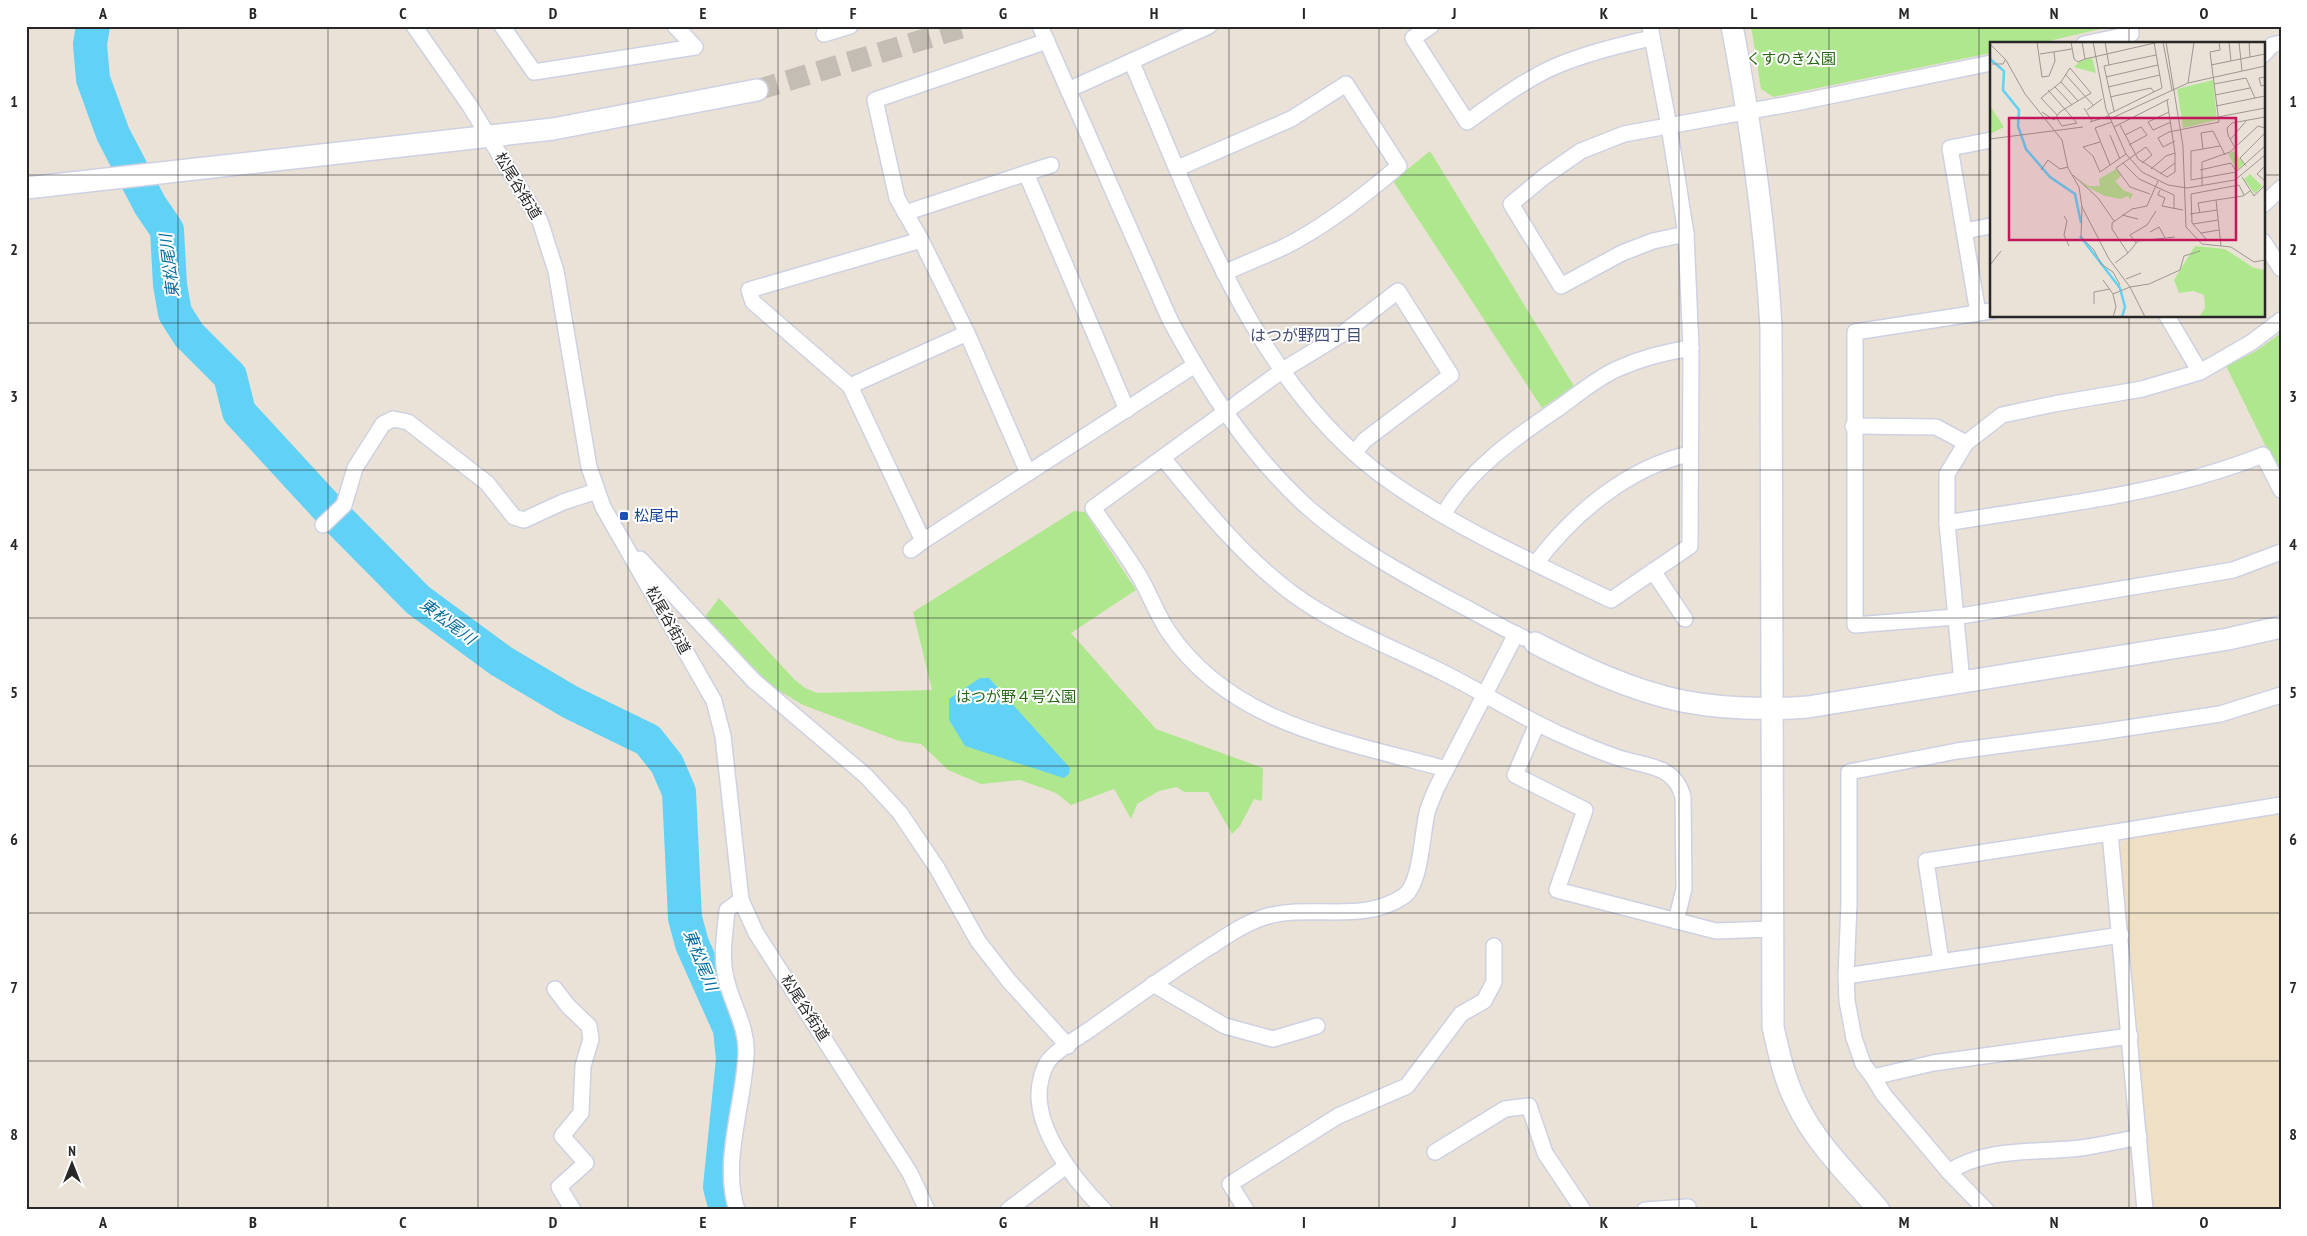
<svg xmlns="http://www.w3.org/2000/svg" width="2307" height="1236" font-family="'PT Sans Narrow','Noto Sans JP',sans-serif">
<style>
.education{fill:#efe0c5}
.green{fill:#afe78f}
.water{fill:#61d2f6}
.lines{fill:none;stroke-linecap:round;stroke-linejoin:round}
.river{stroke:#61d2f6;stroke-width:34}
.secondary-tunnel{stroke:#c4bdb4;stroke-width:21;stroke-dasharray:21 11;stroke-linecap:butt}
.street-casing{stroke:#cdd1e2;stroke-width:18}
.secondary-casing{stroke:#cdd1e2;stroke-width:24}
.street{stroke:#fff;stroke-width:15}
.secondary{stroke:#fff;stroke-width:21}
.grid{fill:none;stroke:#272727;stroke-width:1;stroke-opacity:0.55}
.transit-dot{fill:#1a4fb4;stroke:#fff;stroke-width:2}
.labels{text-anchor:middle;stroke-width:4;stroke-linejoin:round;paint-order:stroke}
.park-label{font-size:15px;fill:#276714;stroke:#fff}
.street-label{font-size:15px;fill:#272727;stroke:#fff}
.transit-label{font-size:15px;fill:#164399;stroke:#fff;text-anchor:start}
.water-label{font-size:16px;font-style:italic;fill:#046d9e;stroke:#fff}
.neighbourhood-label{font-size:16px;fill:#45507a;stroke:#fff}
.inset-river{fill:none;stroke:#61d2f6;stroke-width:2.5}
.inset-road{fill:none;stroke:#9d9791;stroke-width:1}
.view{fill:#c2185b;fill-opacity:0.15;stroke:#c2185b;stroke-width:2.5}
.inset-edge{fill:none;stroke:#272727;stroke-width:2.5}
.neatline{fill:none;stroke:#272727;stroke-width:2}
.grid-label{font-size:16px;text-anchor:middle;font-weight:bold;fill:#272727}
</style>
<rect width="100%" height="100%" fill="#ebe2d7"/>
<polygon class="education" points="2281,813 2281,1210 2154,1210 2120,847 2128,838"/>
<g class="green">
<polygon points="1751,26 2113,26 2036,44 1991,44 1991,53 1773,97 1761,89"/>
<polygon points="1430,151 1574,386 1542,408 1393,181"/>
<polygon points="2281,333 2281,477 2226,366 2256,351"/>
<polygon points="1074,511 1085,512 1136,590 1071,633 1156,729 1263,768 1262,801 1254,799 1240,826 1232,834 1208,792 1184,792 1177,787 1159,791 1137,804 1131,819 1114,789 1071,805 1056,793 1020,780 981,784 948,770 921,744 899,741 803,705 773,687 704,618 719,598 795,680 805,688 817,693 932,690 913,612"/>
</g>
<polygon class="water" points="980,678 989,678 1070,768 1069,774 1064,778 965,746 949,720 949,699"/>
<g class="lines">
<polyline class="river" points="93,26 90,44 93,79 113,134 150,205 167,230 170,285 175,313 189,335 230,376 239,412 331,512 418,600 501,661 570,702 648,740 667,764 679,792 685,918 692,944 730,1029 733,1059 720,1187 726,1210"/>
<polyline class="secondary-tunnel" points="757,90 968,26"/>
<g class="street-casing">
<g id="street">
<polyline points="414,26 470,106 540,221 556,271 589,467 603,507 714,701 723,736 741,900 756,933 910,1173 927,1210"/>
<polyline points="502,26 534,72 695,47 675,26"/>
<path d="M1040,26L1170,320C1206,387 1247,451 1304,504C1348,544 1401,573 1453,601C1477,613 1500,627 1524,638"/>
<path d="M1431,26L1413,38L1467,122C1495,102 1524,80 1556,66C1587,53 1619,45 1652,38"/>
<polyline points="824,34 850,26"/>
<polyline points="2084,44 2131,34 2130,26"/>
<polyline points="2263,55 2272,45 2281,43"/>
<path d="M1132,63C1195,209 1257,392 1395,485C1462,531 1539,565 1611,600L1690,546L1691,348L1686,234L1669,126L1650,26"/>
<polyline points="1068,90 1209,26"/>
<path d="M1178,168L1291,119L1346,84L1399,166C1364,196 1326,226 1284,247C1264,256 1244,264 1224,273"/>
<polyline points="1026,173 1127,410"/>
<polyline points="2263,205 2281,188"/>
<polyline points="905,213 1051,165"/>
<polyline points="1964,231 1991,226"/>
<polyline points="1686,234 1653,241 1622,253 1561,286 1511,204 1545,176 1581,151 1624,134 1795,103 1991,63"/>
<polyline points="921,240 749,290 753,302 850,386 923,541 1195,365"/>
<polyline points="2263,241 2281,269"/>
<polyline points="1991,311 1855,332 1855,625 1955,617 2233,570 2281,552"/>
<polyline points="1978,313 1950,148 1991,140"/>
<polyline points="2167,316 2200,372"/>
<polyline points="850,386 967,333"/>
<polyline points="1853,426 1936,427 1966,443"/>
<path d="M1354,453L1365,440L1451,375L1398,291L1342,334L1283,370L1093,508C1108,530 1124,551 1138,574C1149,592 1156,613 1168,631C1231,725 1345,741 1446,769"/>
<path d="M1163,458C1203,507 1242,556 1293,594C1338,627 1394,648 1444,673C1482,692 1518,715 1557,733C1577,742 1596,750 1616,757C1644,767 1674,763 1683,797L1684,889L1676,921"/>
<polyline points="1028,473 967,333 921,240 897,198 875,100 1047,41"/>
<path d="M1443,515C1471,467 1515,438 1560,407C1578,394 1597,378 1617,369C1641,358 1665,352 1691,348"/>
<path d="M1947,523C2053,505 2163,495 2263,455L2281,490"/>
<polyline points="323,525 344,505 355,468 383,424 393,419 408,422 487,483 514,517 524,520 563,502 597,491"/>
<polyline points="911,550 923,541"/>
<polyline points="640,559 754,681 866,776 900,813 937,868 978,941 1009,981 1068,1046"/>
<path d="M1536,563C1573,514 1627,468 1689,454"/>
<polyline points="1653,571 1685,619"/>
<polyline points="1962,682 1947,523 1947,474 1966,443 2002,415 2054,404 2142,389 2200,372 2252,342 2281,320"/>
<polyline points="1537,724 1515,775 1585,810 1557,890 1716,931 1771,929"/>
<polyline points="1941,961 1926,861 2110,833"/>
<polyline points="1846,976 2121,935"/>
<polyline points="1153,984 1225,1026 1273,1039 1317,1026"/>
<polyline points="555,989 568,1006 589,1026 591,1039 583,1066 581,1113 562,1136 586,1163 559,1187 573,1210"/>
<polyline points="1873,1077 1933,1063 2130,1036"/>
<polyline points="1435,1152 1505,1109 1529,1106 1545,1153 1583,1210"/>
<path d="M1949,1172C1985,1147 2039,1153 2081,1148C2101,1145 2120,1141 2139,1137"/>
<path d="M737,1210C721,1163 744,1103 746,1055C748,1029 733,1006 727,982C720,958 725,933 727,910L741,900"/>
<polyline points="1008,1210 1066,1166"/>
<path d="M1104,1210C1074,1180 1029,1124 1041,1079C1042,1073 1046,1063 1050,1059C1060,1047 1083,1035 1096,1025C1133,999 1170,972 1208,948C1227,936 1246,922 1268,916C1313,904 1363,924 1404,896C1421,884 1422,833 1427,813C1429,805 1433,797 1436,789L1516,634"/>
<polyline points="1246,1210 1230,1184 1338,1116 1407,1086 1461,1014 1484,1001 1494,982 1494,946"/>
<polyline points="1645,1210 1688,1207"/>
<polyline points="1986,1210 1949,1172 1884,1095 1873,1077 1863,1064 1854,1038 1847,1001 1846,976 1849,904 1849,772 1957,751 2094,733 2220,714 2281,695"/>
<polyline points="2145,1210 2110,833 2281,805"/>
</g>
</g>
<g class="secondary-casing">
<g id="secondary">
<path d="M1732,26C1751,125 1765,226 1771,327L1773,1027C1779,1053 1784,1079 1797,1104C1816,1144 1850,1176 1879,1210"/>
<polyline points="26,188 553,129 757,90"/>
<path d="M1535,643C1582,667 1630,690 1682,701C1723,709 1766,710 1808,707L2228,639L2281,627"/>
</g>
</g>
<use href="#street" class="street"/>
<use href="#secondary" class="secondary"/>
</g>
<path class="grid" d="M178,26V1210M328,26V1210M478,26V1210M628,26V1210M778,26V1210M928,26V1210M1078,26V1210M1229,26V1210M1379,26V1210M1529,26V1210M1679,26V1210M1829,26V1210M1979,26V1210M2129,26V44M26,175H1991M2263,175H2281M2129,316V1210M26,323H2281M26,470H2281M26,618H2281M26,766H2281M26,913H2281M26,1061H2281"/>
<rect class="transit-dot" x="619" y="511" width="10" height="10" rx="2.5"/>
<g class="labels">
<g class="park-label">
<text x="1791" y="64">くすのき公園</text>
<text x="1016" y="702">はつが野４号公園</text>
</g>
<g class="street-label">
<text transform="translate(518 186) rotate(59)" y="5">松尾谷街道</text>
<text transform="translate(668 620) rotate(61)" y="5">松尾谷街道</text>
<text transform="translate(805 1008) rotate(57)" y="5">松尾谷街道</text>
</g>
<g class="transit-label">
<text x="634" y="521">松尾中</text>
</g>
<g class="water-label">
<text transform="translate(169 266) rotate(-97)" y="6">東松尾川</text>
<text transform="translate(448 621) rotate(37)" y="6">東松尾川</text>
<text transform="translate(701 960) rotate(68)" y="6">東松尾川</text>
</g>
<g class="neighbourhood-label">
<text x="1306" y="341">はつが野四丁目</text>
</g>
</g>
<g transform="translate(1990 42)">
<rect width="275" height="275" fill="#ebe2d7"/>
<path d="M102,16L106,31L84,25L90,19ZM223,38L227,78L193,86L187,47ZM0,64L14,85L0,92ZM244,109L254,122L247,128L238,112ZM126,127L131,134L125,139L133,148L143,152L140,158L138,154L130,157L115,154L97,145L88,137L99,144H110L109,137ZM260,132L272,144L265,152L254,137ZM205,204L235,207L264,226L275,228L274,275H209L215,266L214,253L203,249L189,251L184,238Z" fill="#afe78f"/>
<path class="inset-river" d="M0,17L14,29L13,48L29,68L28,84L36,107L60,135L85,152L91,181M90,194L130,246L135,265L132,275"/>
<path class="inset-road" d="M47,0L52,35L59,34L65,19L64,10M81,0L84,17L88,20L95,17M92,0L95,17L169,0M103,0L116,67L136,112L152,130L178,143L197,146L245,138L275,113M115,0L119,23M173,0L182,48M176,0L193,104L196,185L212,202L241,205L264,220L275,218M239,0L241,19M249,0L252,29M259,0L260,15M0,2L16,18L35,52L72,98L78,126L89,145L92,165L119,217L140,245L123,252L126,265L123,275M50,12L82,7M2,22H13L15,18M221,23L275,12M75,32L103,63M116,35L168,23M275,35L269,36L271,44L275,43M71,40L88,59M198,41L204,0M224,42L256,36L265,56L275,54M65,45L82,63M118,45L170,33M58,48L87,81L72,84L66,75M225,53L260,46M120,55L161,46L164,50M226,64L265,56M94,66L102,79M97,68L112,57M124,69L114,24L166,13M52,70L64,78L66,75L70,70L73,68L101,51L80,26L71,40L51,56L68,74M179,70L158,80L163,88L181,80M119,72L172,46L164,0M228,75L275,66M122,76L198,41L275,24M100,80L119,74M130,83L148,117L177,135L185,130V111L177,58M124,85L179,57M120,93L130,117M135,93L151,85L157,93L139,103M0,97L93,85M240,98L256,79M185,99L173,105L168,96L179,90L229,80L220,10L230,8L229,0M110,100L93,105L103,114L110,130L136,112M230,104L201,109V138L246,130L275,104M245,106L238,93L237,86L242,81L275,75M213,107L211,91L223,89L235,113M133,121L149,137L184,153V167M152,121L162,113L156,105L126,126L140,145L160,152M120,123L105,86L122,80M256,124L250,116L275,91M275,124L267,132L275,139M161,127L176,114L185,111M51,128L58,118L70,127L78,125M210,128L241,121L246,129M170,132L185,121M83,133L108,156L124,179M252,135L264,154L275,143M212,144V120L240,110L268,84L275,86M170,148L168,153L175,156L172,164L193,168M92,165L91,195L104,208L111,222L123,230L130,243M210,171L208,161L226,158M200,172L227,168M132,173L148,177M0,174V193M74,174L77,179L74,193L79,204M203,182L228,178M160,190L169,185L175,196M211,191L229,188M230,198H217L202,181L201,152L249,143L254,153M146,201L140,193L157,183L166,169M231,204L226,158L253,154L260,149M138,211L148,199L185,195M125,221L138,211L122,187V181L142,167L157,164L168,139M0,223L11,209M136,237L151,231M113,238L123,252M104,262V250L120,247M155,275L140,245L159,242L190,228L194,214L210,209"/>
<path class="view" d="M19,76H246V198H19Z"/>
<rect width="275" height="275" class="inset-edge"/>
</g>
<rect width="2307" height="1236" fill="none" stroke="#ffffff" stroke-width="55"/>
<g transform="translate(72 1164)" stroke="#ffffff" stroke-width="4" paint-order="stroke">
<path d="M0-4L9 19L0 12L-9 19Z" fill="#272727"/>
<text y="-8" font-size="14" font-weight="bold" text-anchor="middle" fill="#272727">N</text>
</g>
<rect x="28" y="28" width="2252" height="1180" class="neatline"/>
<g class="grid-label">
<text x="103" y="19">A</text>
<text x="253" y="19">B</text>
<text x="403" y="19">C</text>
<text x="553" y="19">D</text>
<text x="703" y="19">E</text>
<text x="853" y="19">F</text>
<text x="1003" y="19">G</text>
<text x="1154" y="19">H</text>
<text x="1304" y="19">I</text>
<text x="1454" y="19">J</text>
<text x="1604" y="19">K</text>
<text x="1754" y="19">L</text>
<text x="1904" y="19">M</text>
<text x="2054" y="19">N</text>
<text x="2204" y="19">O</text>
<text x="14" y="107">1</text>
<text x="2293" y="107">1</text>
<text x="14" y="255">2</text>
<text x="2293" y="255">2</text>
<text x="14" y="402">3</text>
<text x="2293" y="402">3</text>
<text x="14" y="550">4</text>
<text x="2293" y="550">4</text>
<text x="14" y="698">5</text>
<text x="2293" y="698">5</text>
<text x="14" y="845">6</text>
<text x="2293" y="845">6</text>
<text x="14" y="993">7</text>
<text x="2293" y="993">7</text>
<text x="14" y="1140">8</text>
<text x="2293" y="1140">8</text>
<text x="103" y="1228">A</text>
<text x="253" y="1228">B</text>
<text x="403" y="1228">C</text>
<text x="553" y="1228">D</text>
<text x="703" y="1228">E</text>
<text x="853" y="1228">F</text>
<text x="1003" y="1228">G</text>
<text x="1154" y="1228">H</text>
<text x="1304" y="1228">I</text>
<text x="1454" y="1228">J</text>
<text x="1604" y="1228">K</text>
<text x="1754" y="1228">L</text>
<text x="1904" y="1228">M</text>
<text x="2054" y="1228">N</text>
<text x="2204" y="1228">O</text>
</g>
</svg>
